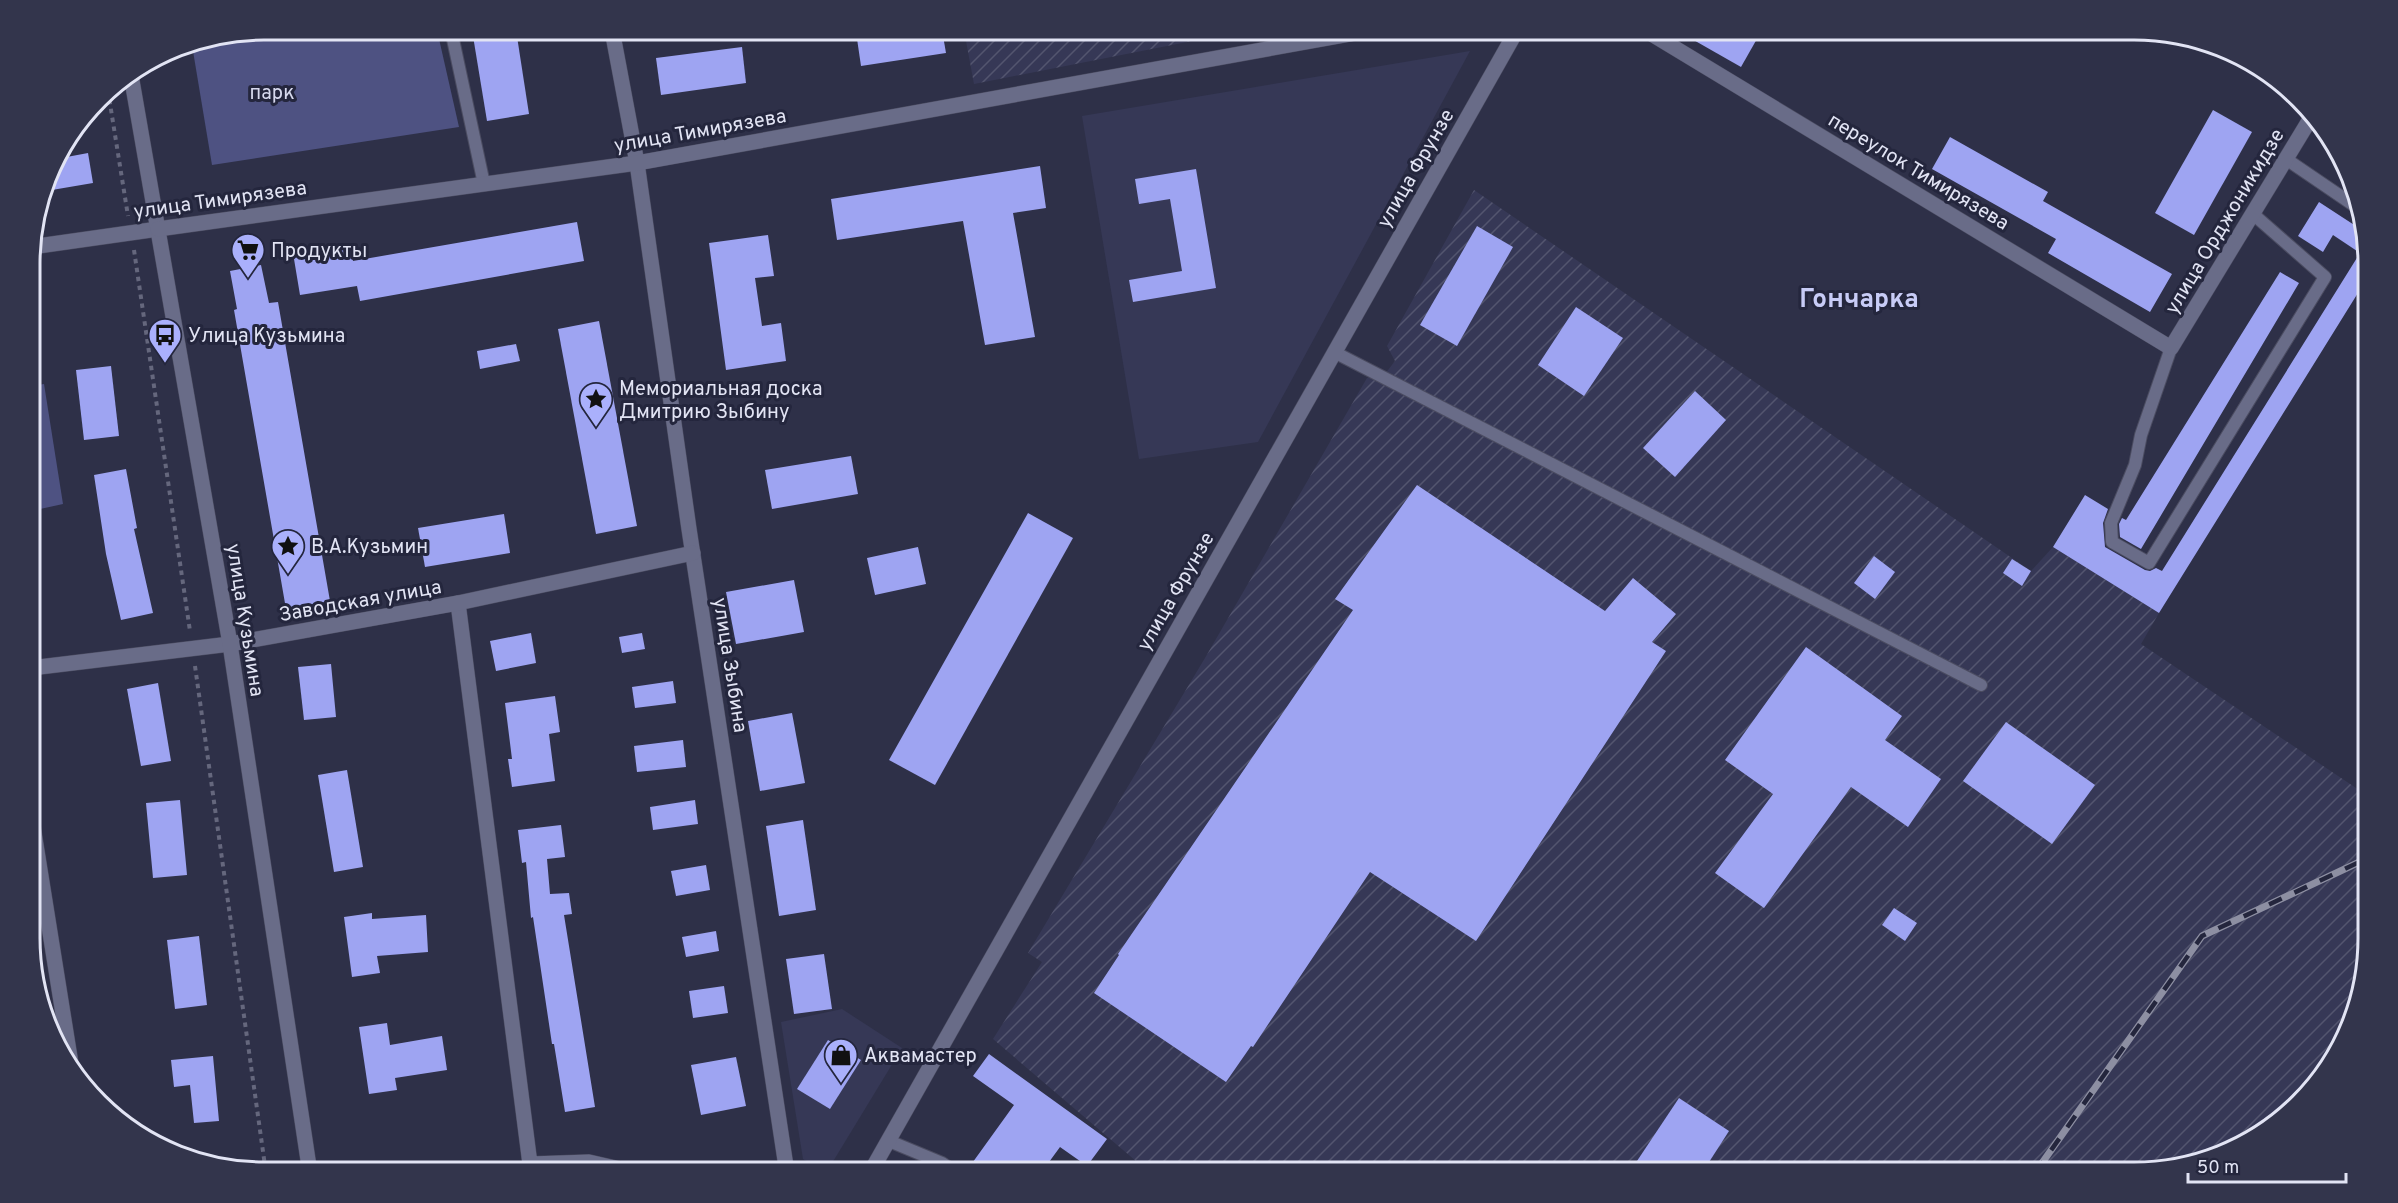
<svg xmlns="http://www.w3.org/2000/svg" width="2398" height="1203" font-family="Overpass,sans-serif">
<style>
.built{fill:#363856}
.industrial{fill:url(#industrial-furrows)}
.green{fill:#4e5282}
.building{fill:#9ea4f2}
.lines{fill:none;stroke-linecap:round;stroke-linejoin:round}
.lane-casing{stroke:#4b4c61;stroke-width:14}
.street-casing{stroke:#4b4c61;stroke-width:16}
.secondary-casing{stroke:#4b4c61;stroke-width:16}
.path{stroke:#65677d;stroke-width:4;stroke-dasharray:4.5 4.5;stroke-linecap:butt}
.lane{stroke:#696c88;stroke-width:12}
.street{stroke:#696c88;stroke-width:15}
.secondary{stroke:#696c88;stroke-width:15}
.rail-casing{stroke:#8d8fa2;stroke-width:7}
.rail{stroke:#24263d;stroke-width:4.5;stroke-dasharray:14;stroke-linecap:butt}
.labels{text-anchor:middle;stroke-width:6;stroke-linejoin:round;paint-order:stroke}
.park-label{font-size:20px;fill:#d7d9ee;stroke:#24263d}
.street-label{font-size:20px;fill:#e2e4f4;stroke:#24263d}
.poi-label{font-size:20px;fill:#e2e4f4;stroke:#24263d;text-anchor:start}
.district-label{font-size:26px;font-weight:bold;fill:#c7cbf6;stroke:#24263d}
.rim{fill:none;stroke:#e2e4f4;stroke-width:3}
</style>
<defs>
<pattern id="industrial-furrows" width="10" height="10" patternUnits="userSpaceOnUse" patternTransform="scale(1.5)"><rect width="10" height="10" fill="#363856"/><path d="M-1 1l2-2M0 10L10 0M9 11l2-2" fill="none" stroke="#53556f"/></pattern>
</defs>
<rect width="100%" height="100%" fill="#2e3048"/>
<g class="built">
<polygon points="1470,51 1258,442 1139,459 1082,116"/>
<polygon points="842,1009 902,1048 826,1173 803,1159 781,1022"/>
</g>
<g class="industrial">
<polygon points="964,30 1248,30 974,84"/>
<polygon points="1474,190 2031,571 2053,547 2159,613 2141,644 2368,796 2368,938 2344,1042 2324,1071 2262,1134 2209,1160 2148,1173 1150,1173 993,1039 1042,962 1028,953 1205,658 1367,378 1382,378 1395,361 1387,346"/>
</g>
<g class="green">
<polygon points="265,30 437,30 459,127 212,165 192,45"/>
<polygon points="44,384 63,504 31,511 31,386"/>
</g>
<g class="building">
<polygon points="472,30 516,30 529,114 487,121"/>
<polygon points="866,30 942,30 946,53 861,66 856,32"/>
<polygon points="1676,30 1762,30 1741,67"/>
<polygon points="742,47 746,83 661,95 656,58"/>
<polygon points="2213,110 2252,132 2194,235 2155,213"/>
<polygon points="1950,137 2048,192 2043,201 2172,274 2150,312 2048,253 2056,239 1932,169"/>
<polygon points="88,153 93,183 46,191 56,159"/>
<polygon points="1040,166 1046,208 1013,213 1035,337 985,345 963,221 837,240 831,199"/>
<polygon points="1196,169 1216,288 1133,302 1129,280 1182,271 1170,199 1139,204 1135,179"/>
<polygon points="2319,202 2365,232 2366,280 2159,613 2053,547 2085,495 2108,509 2103,523 2105,547 2145,570 2150,571 2156,568 2162,571 2360,253 2333,235 2323,252 2298,236"/>
<polygon points="577,222 584,261 360,301 357,286 300,295 293,253 350,243 353,261"/>
<polygon points="1477,226 1513,247 1457,346 1420,325"/>
<polygon points="768,235 774,276 755,278 762,326 781,323 786,361 726,370 709,243"/>
<polygon points="261,265 269,303 278,302 330,601 286,609 234,310 237,309 230,271"/>
<polygon points="2280,272 2299,283 2141,549 2120,537 2119,524 2122,518 2126,520"/>
<polygon points="1576,307 1623,338 1584,396 1538,365"/>
<polygon points="599,321 637,526 596,534 558,329"/>
<polygon points="516,344 520,361 480,369 477,351"/>
<polygon points="111,366 119,436 84,440 76,370"/>
<polygon points="1695,391 1726,420 1675,477 1643,448"/>
<polygon points="851,456 858,494 772,509 765,470"/>
<polygon points="126,469 137,528 134,529 153,613 121,620 106,554 94,475"/>
<polygon points="1417,485 1605,611 1633,578 1676,614 1652,642 1666,651 1476,941 1370,872 1253,1047 1251,1046 1226,1082 1094,993 1119,955 1118,954 1353,610 1335,599"/>
<polygon points="1028,513 1073,538 935,785 889,760"/>
<polygon points="504,514 510,553 425,567 418,528"/>
<polygon points="918,547 926,584 875,595 867,558"/>
<polygon points="1874,556 1895,572 1875,599 1854,583"/>
<polygon points="2012,559 2031,571 2022,586 2003,573"/>
<polygon points="794,580 804,632 736,644 726,592"/>
<polygon points="531,633 536,663 496,671 490,641"/>
<polygon points="642,633 645,649 622,653 619,637"/>
<polygon points="1806,647 1902,716 1885,740 1941,779 1908,827 1851,787 1764,908 1715,873 1773,794 1725,760"/>
<polygon points="331,664 336,717 304,720 298,667"/>
<polygon points="673,681 676,703 635,708 632,687"/>
<polygon points="158,683 171,761 141,766 127,689"/>
<polygon points="555,696 560,732 549,734 555,781 512,787 508,759 512,759 505,703"/>
<polygon points="792,713 805,783 760,791 748,721"/>
<polygon points="2006,722 2095,785 2052,844 1963,781"/>
<polygon points="683,740 686,767 637,772 634,746"/>
<polygon points="347,770 363,867 334,872 318,775"/>
<polygon points="180,800 187,875 153,878 146,803"/>
<polygon points="695,800 698,824 653,830 650,807"/>
<polygon points="803,820 816,910 779,916 766,826"/>
<polygon points="561,825 565,857 547,859 550,894 569,893 572,914 564,915 595,1107 565,1112 554,1044 552,1044 533,917 531,918 526,862 522,863 518,830"/>
<polygon points="706,865 710,890 676,896 671,871"/>
<polygon points="1894,908 1917,923 1905,941 1882,925"/>
<polygon points="372,913 372,919 426,915 428,952 377,956 380,973 352,977 344,917"/>
<polygon points="716,931 719,951 686,957 682,937"/>
<polygon points="199,936 207,1005 175,1009 167,940"/>
<polygon points="824,954 832,1009 794,1014 786,959"/>
<polygon points="724,986 728,1013 693,1018 689,991"/>
<polygon points="387,1023 390,1045 442,1036 447,1070 395,1078 397,1090 369,1094 359,1027"/>
<polygon points="828,1040 861,1060 830,1109 797,1089"/>
<polygon points="989,1054 1107,1139 1087,1166 1060,1147 1041,1173 965,1173 1014,1105 973,1076"/>
<polygon points="213,1056 219,1121 194,1123 190,1085 174,1087 171,1060"/>
<polygon points="736,1057 746,1106 701,1115 691,1065"/>
<polygon points="1679,1098 1729,1131 1702,1173 1629,1173"/>
</g>
<g class="lines">
<g class="lane-casing">
<g id="lane">
<polyline points="451,30 484,184"/>
<polyline points="2286,159 2355,206"/>
<polyline points="2171,348 2141,435 2135,465 2111,523 2112,542 2149,563 2325,277 2253,214"/>
<polyline points="1334,352 1981,685"/>
<polyline points="889,1141 942,1163 957,1173"/>
</g>
</g>
<g class="street-casing">
<g id="street">
<polyline points="612,30 637,163 689,529 787,1173"/>
<polyline points="1645,30 2171,348 2312,116"/>
<polyline points="31,247 158,229"/>
<polyline points="458,603 530,1164 589,1162 637,1173"/>
<polyline points="31,668 230,644 458,603 693,553"/>
<polyline points="32,820 72,1070"/>
</g>
</g>
<g class="secondary-casing">
<g id="secondary">
<polyline points="131,75 230,644 310,1173"/>
<polyline points="158,229 637,163 1372,30"/>
<polyline points="870,1173 1517,30"/>
</g>
</g>
<g class="path">
<polyline points="108,91 128,216"/>
<polyline points="134,250 190,631"/>
<polyline points="195,666 266,1173"/>
</g>
<use href="#lane" class="lane"/>
<use href="#street" class="street"/>
<use href="#secondary" class="secondary"/>
<g class="rail-casing">
<polyline id="rail" points="2035,1173 2202,936 2368,858"/>
</g>
<use href="#rail" class="rail"/>
</g>
<defs>
<g id="supermarket-pin" transform="scale(1.725)"><path d="M0 17L-7.5 6A9.5 9.5 0 1 1 7.5 6Z" fill="#aab0fc" stroke="#24263d"/><path d="M-6-5.5h2.5l.6 2H6L4.5 2H-2.5L-4.4-4H-6ZM-1.5 3.2a1.3 1.3 0 1 0 .1 0ZM3 3.2a1.3 1.3 0 1 0 .1 0Z" fill="#111"/></g>
<g id="bus-pin" transform="scale(1.725)"><path d="M0 17L-7.5 6A9.5 9.5 0 1 1 7.5 6Z" fill="#aab0fc" stroke="#24263d"/><path d="M-5-6H5V4H4V6H2V4H-2V6H-4V4H-5ZM-3.5-4V0h7V-4ZM-3.5 1.2v1.5H-2V1.2ZM2 1.2v1.5H3.5V1.2Z" fill="#111"/></g>
<g id="sight-pin" transform="scale(1.725)"><path d="M0 17L-7.5 6A9.5 9.5 0 1 1 7.5 6Z" fill="#aab0fc" stroke="#24263d"/><path d="M0-6L1.8-2.2L6-1.7L2.9 1.2L3.7 5.4L0 3.3L-3.7 5.4L-2.9 1.2L-6-1.7L-1.8-2.2Z" fill="#111"/></g>
<g id="shop-pin" transform="scale(1.725)"><path d="M0 17L-7.5 6A9.5 9.5 0 1 1 7.5 6Z" fill="#aab0fc" stroke="#24263d"/><path d="M-5-2.5h2.3a2.7 3.5 0 0 1 5.4 0H5L5.5 6h-11ZM-1.5-2.5h3a1.5 2.3 0 0 0-3 0Z" fill="#111"/></g>
</defs>
<g fill-rule="evenodd">
<use href="#supermarket-pin" x="248" y="250"/>
<use href="#bus-pin" x="165" y="335"/>
<use href="#sight-pin" x="596" y="399"/>
<use href="#sight-pin" x="288" y="546"/>
<use href="#shop-pin" x="841" y="1055"/>
</g>
<g class="labels">
<g class="park-label">
<text x="272" y="99">парк</text>
</g>
<g class="street-label">
<text transform="translate(700 130) rotate(-10)" y="7">улица Тимирязева</text>
<text transform="translate(1415 168) rotate(-60)" y="7">улица Фрунзе</text>
<text transform="translate(1919 171) rotate(31)" y="7">переулок Тимирязева</text>
<text transform="translate(220 199) rotate(-8)" y="7">улица Тимирязева</text>
<text transform="translate(2224 221) rotate(-59)" y="7">улица Орджоникидзе</text>
<text transform="translate(1175 591) rotate(-60)" y="7">улица Фрунзе</text>
<text transform="translate(360 600) rotate(-10)" y="7">Заводская улица</text>
<text transform="translate(246 620) rotate(81)" y="7">улица Кузьмина</text>
<text transform="translate(731 665) rotate(81)" y="7">улица Зыбина</text>
</g>
<g class="poi-label">
<text x="271" y="257">Продукты</text>
<text x="188" y="342">Улица Кузьмина</text>
<text x="619" y="395">Мемориальная доска<tspan x="619" dy="23">Дмитрию Зыбину</tspan></text>
<text x="311" y="553">В.А.Кузьмин</text>
<text x="864" y="1062">Аквамастер</text>
</g>
<g class="district-label">
<text x="1859" y="307">Гончарка</text>
</g>
</g>
<path d="M0 0H2398V1203H0ZM264 40H2134A224 224 0 0 1 2358 264V938A224 224 0 0 1 2134 1162H264A224 224 0 0 1 40 938V264A224 224 0 0 1 264 40Z" fill="#33354c" fill-rule="evenodd"/>
<path class="rim" d="M264 40H2134A224 224 0 0 1 2358 264V938A224 224 0 0 1 2134 1162H264A224 224 0 0 1 40 938V264A224 224 0 0 1 264 40Z"/>
<path d="M2188 1173v9h158v-9" fill="none" stroke="#e2e4f4" stroke-width="3"/>
<text x="2197" y="1173" font-size="18" fill="#e2e4f4" stroke="#24263d" stroke-width="4.5" paint-order="stroke">50 m</text>
</svg>
